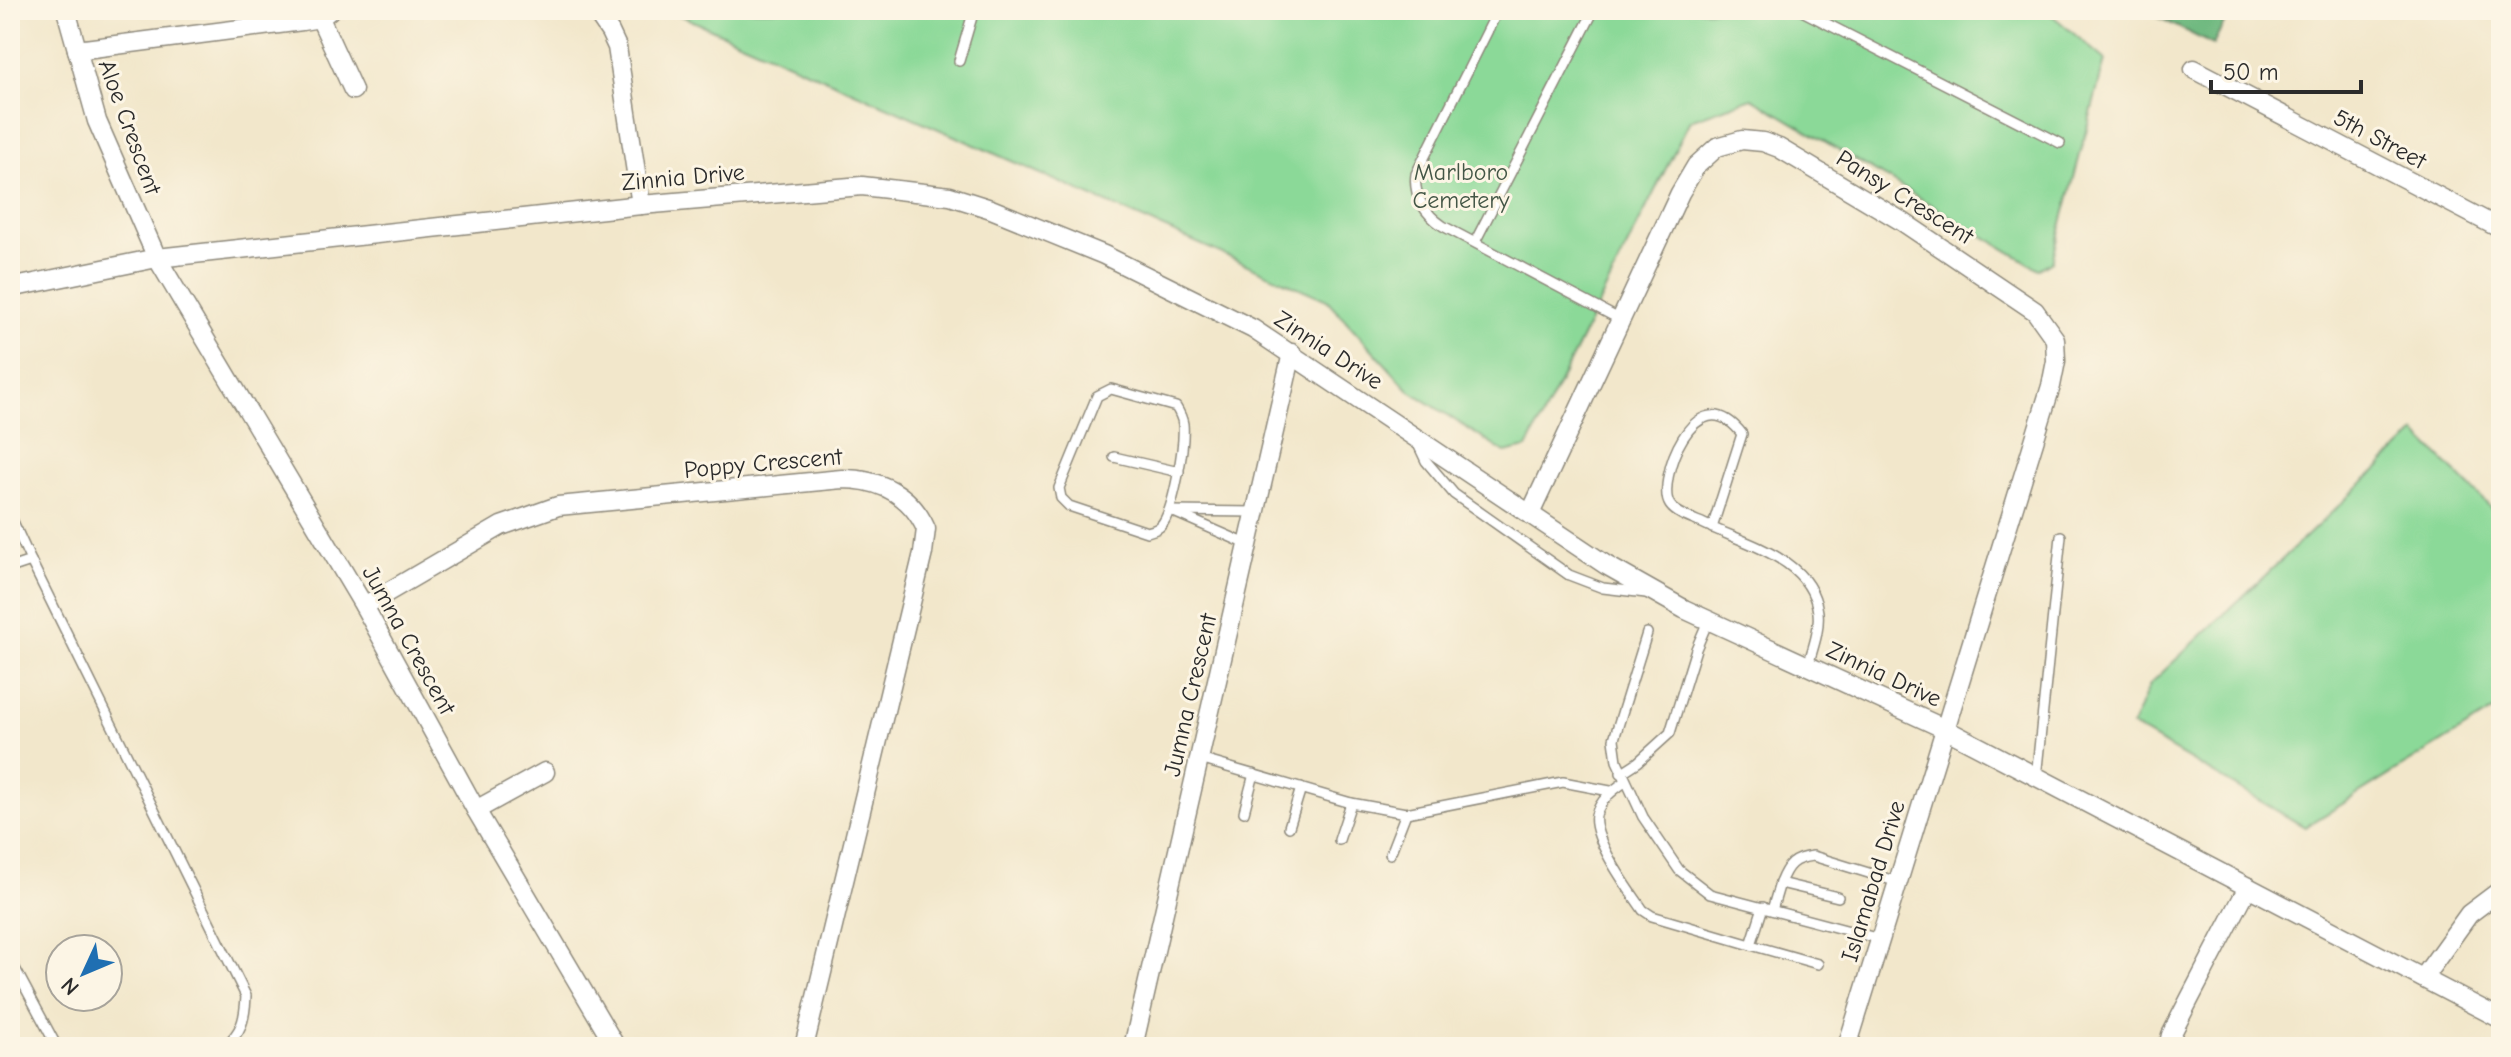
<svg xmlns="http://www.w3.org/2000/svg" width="2511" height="1057" font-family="'Comic Neue',sans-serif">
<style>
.green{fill:#8bd998;stroke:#5b8262;stroke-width:2}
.forest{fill:#70b980;stroke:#4e7256;stroke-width:2}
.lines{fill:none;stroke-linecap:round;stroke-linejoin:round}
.lane-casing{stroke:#8e897b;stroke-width:12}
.street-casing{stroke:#8e897b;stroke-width:21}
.lane{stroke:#fff;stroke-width:9}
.street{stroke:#fff;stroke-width:18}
.labels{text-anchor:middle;stroke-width:6;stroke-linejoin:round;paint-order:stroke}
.street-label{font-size:24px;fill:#2b2b2b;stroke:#fcf5e5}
.park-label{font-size:24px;fill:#435646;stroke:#fcf5e5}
</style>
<rect width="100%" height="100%" fill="#fcf5e5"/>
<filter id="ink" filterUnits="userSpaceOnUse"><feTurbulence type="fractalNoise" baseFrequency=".0125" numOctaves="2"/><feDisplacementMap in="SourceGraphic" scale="16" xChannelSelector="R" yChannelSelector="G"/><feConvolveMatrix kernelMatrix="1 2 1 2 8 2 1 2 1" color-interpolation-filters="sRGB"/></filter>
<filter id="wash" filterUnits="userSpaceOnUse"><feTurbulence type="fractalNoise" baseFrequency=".006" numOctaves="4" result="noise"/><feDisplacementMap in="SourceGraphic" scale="32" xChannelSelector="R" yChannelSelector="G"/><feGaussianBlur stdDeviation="1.8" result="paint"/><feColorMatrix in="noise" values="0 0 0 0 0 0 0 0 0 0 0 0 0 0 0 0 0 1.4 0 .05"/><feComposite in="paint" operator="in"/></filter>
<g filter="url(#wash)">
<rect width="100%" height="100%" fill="#f2e7cb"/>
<g class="green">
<polygon points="668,10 2041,10 2053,16 2105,60 2052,261 2039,269 1752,98 1690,120 1527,448 1505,453 1409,390 1327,300"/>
<polygon points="2416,433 2501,518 2501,706 2305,827 2132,726 2150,684"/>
</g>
<polygon class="forest" points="2151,10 2231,10 2213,45 2150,13"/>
</g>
<g filter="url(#ink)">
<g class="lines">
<g class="lane-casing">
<g id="lane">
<path d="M1498,10L1416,174C1413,196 1425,214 1443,226L1621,320"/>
<polyline points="1800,10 2060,143"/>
<polyline points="959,61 974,10"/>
<polyline points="1475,242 1594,10"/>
<path d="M1111,389L1176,407C1179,412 1182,418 1183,424C1185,445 1174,507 1163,523C1159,529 1154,530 1147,532L1069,506L1061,498L1059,488L1097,396Z"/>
<polyline points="1417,442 1426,461 1454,494 1569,575 1603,588 1646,593"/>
<polyline points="1114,457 1179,472"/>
<polyline points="1169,511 1256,512"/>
<polyline points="1176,513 1249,545"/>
<polyline points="10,515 31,561 10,568"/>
<path d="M1712,528L1742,434C1695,373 1655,483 1670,505C1676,514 1692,519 1702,523C1742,543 1811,557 1818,612C1820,630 1813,648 1808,665"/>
<path d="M31,561L246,996C245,1019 242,1032 224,1047"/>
<polyline points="1647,633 1614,739 1617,761 1643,817 1679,870 1710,894 1880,939"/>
<polyline points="1200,759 1351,803 1406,813 1563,782 1610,791"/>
<polyline points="1621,773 1638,762 1670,733 1696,649 1708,621"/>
<polyline points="2036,778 2061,536"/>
<path d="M1625,782C1613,790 1600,800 1596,815C1591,838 1630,891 1643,910L1652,916L1751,945"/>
<polyline points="1244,812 1254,774"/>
<polyline points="1289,827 1301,788"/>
<polyline points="1339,840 1351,803"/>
<polyline points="1390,854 1406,813"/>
<path d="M1780,883C1787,865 1793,858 1813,856L1898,882"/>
<polyline points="1763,907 1751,945 1818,964"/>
<polyline points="1772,910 1780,883 1838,897"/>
<polyline points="10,959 57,1047"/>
</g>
</g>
<g class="street-casing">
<g id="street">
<polyline points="66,10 97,121 157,258 364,606 476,810 616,1047"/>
<polyline points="595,10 610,32 617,47 641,205"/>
<polyline points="320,18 353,90"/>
<polyline points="77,50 302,21 320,18 330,10"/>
<polyline points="2194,69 2501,229"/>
<polyline points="10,288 157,258 641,205 862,186 950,196 991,209 1104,255 1253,329 1606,565 1684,609 1945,729 2501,1019"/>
<polyline points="1530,514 1680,193 1696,166 1717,147 1742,140 1763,142 1779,148 1903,222 2035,311 2055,339 2056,361 2051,386 1847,1047"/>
<path d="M364,606L501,526L558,506L842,479C879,479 910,493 926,529L923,553L804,1047"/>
<polyline points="476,810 545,772"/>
<polyline points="2423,978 2469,914 2501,890"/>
<polyline points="1133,1047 1292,353"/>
<polyline points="2168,1047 2171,1035 2190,998 2248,887"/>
</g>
</g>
<use href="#lane" class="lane"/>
<use href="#street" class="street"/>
</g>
</g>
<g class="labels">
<g class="street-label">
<text transform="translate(130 127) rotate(70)" y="8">Aloe Crescent</text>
<text transform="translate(2380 139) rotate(28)" y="8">5th Street</text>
<text transform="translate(683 177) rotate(-5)" y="8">Zinnia Drive</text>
<text transform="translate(1905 197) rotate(32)" y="8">Pansy Crescent</text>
<text transform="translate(1329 350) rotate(33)" y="8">Zinnia Drive</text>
<text transform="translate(763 463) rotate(-5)" y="8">Poppy Crescent</text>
<text transform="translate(409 640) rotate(61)" y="8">Jumna Crescent</text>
<text transform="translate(1884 674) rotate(25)" y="8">Zinnia Drive</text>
<text transform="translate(1190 695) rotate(-77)" y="8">Jumna Crescent</text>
<text transform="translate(1873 881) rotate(-73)" y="8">Islamabad Drive</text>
</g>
<g class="park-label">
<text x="1461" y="180">Marlboro<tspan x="1461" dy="28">Cemetery</tspan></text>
</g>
</g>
<rect width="2511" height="1057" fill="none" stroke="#fcf5e5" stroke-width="40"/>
<g transform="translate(84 973) rotate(226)"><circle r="38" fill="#fcf5e5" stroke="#a8a49b" stroke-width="2"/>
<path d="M0-6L14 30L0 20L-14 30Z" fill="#1f6fb2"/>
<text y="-12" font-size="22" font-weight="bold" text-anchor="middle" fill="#2b2b2b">N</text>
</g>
<path d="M2211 80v12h150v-12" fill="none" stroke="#2b2b2b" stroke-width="4"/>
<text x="2223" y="80" font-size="24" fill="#2b2b2b" stroke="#fcf5e5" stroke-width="6" paint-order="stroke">50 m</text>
</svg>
